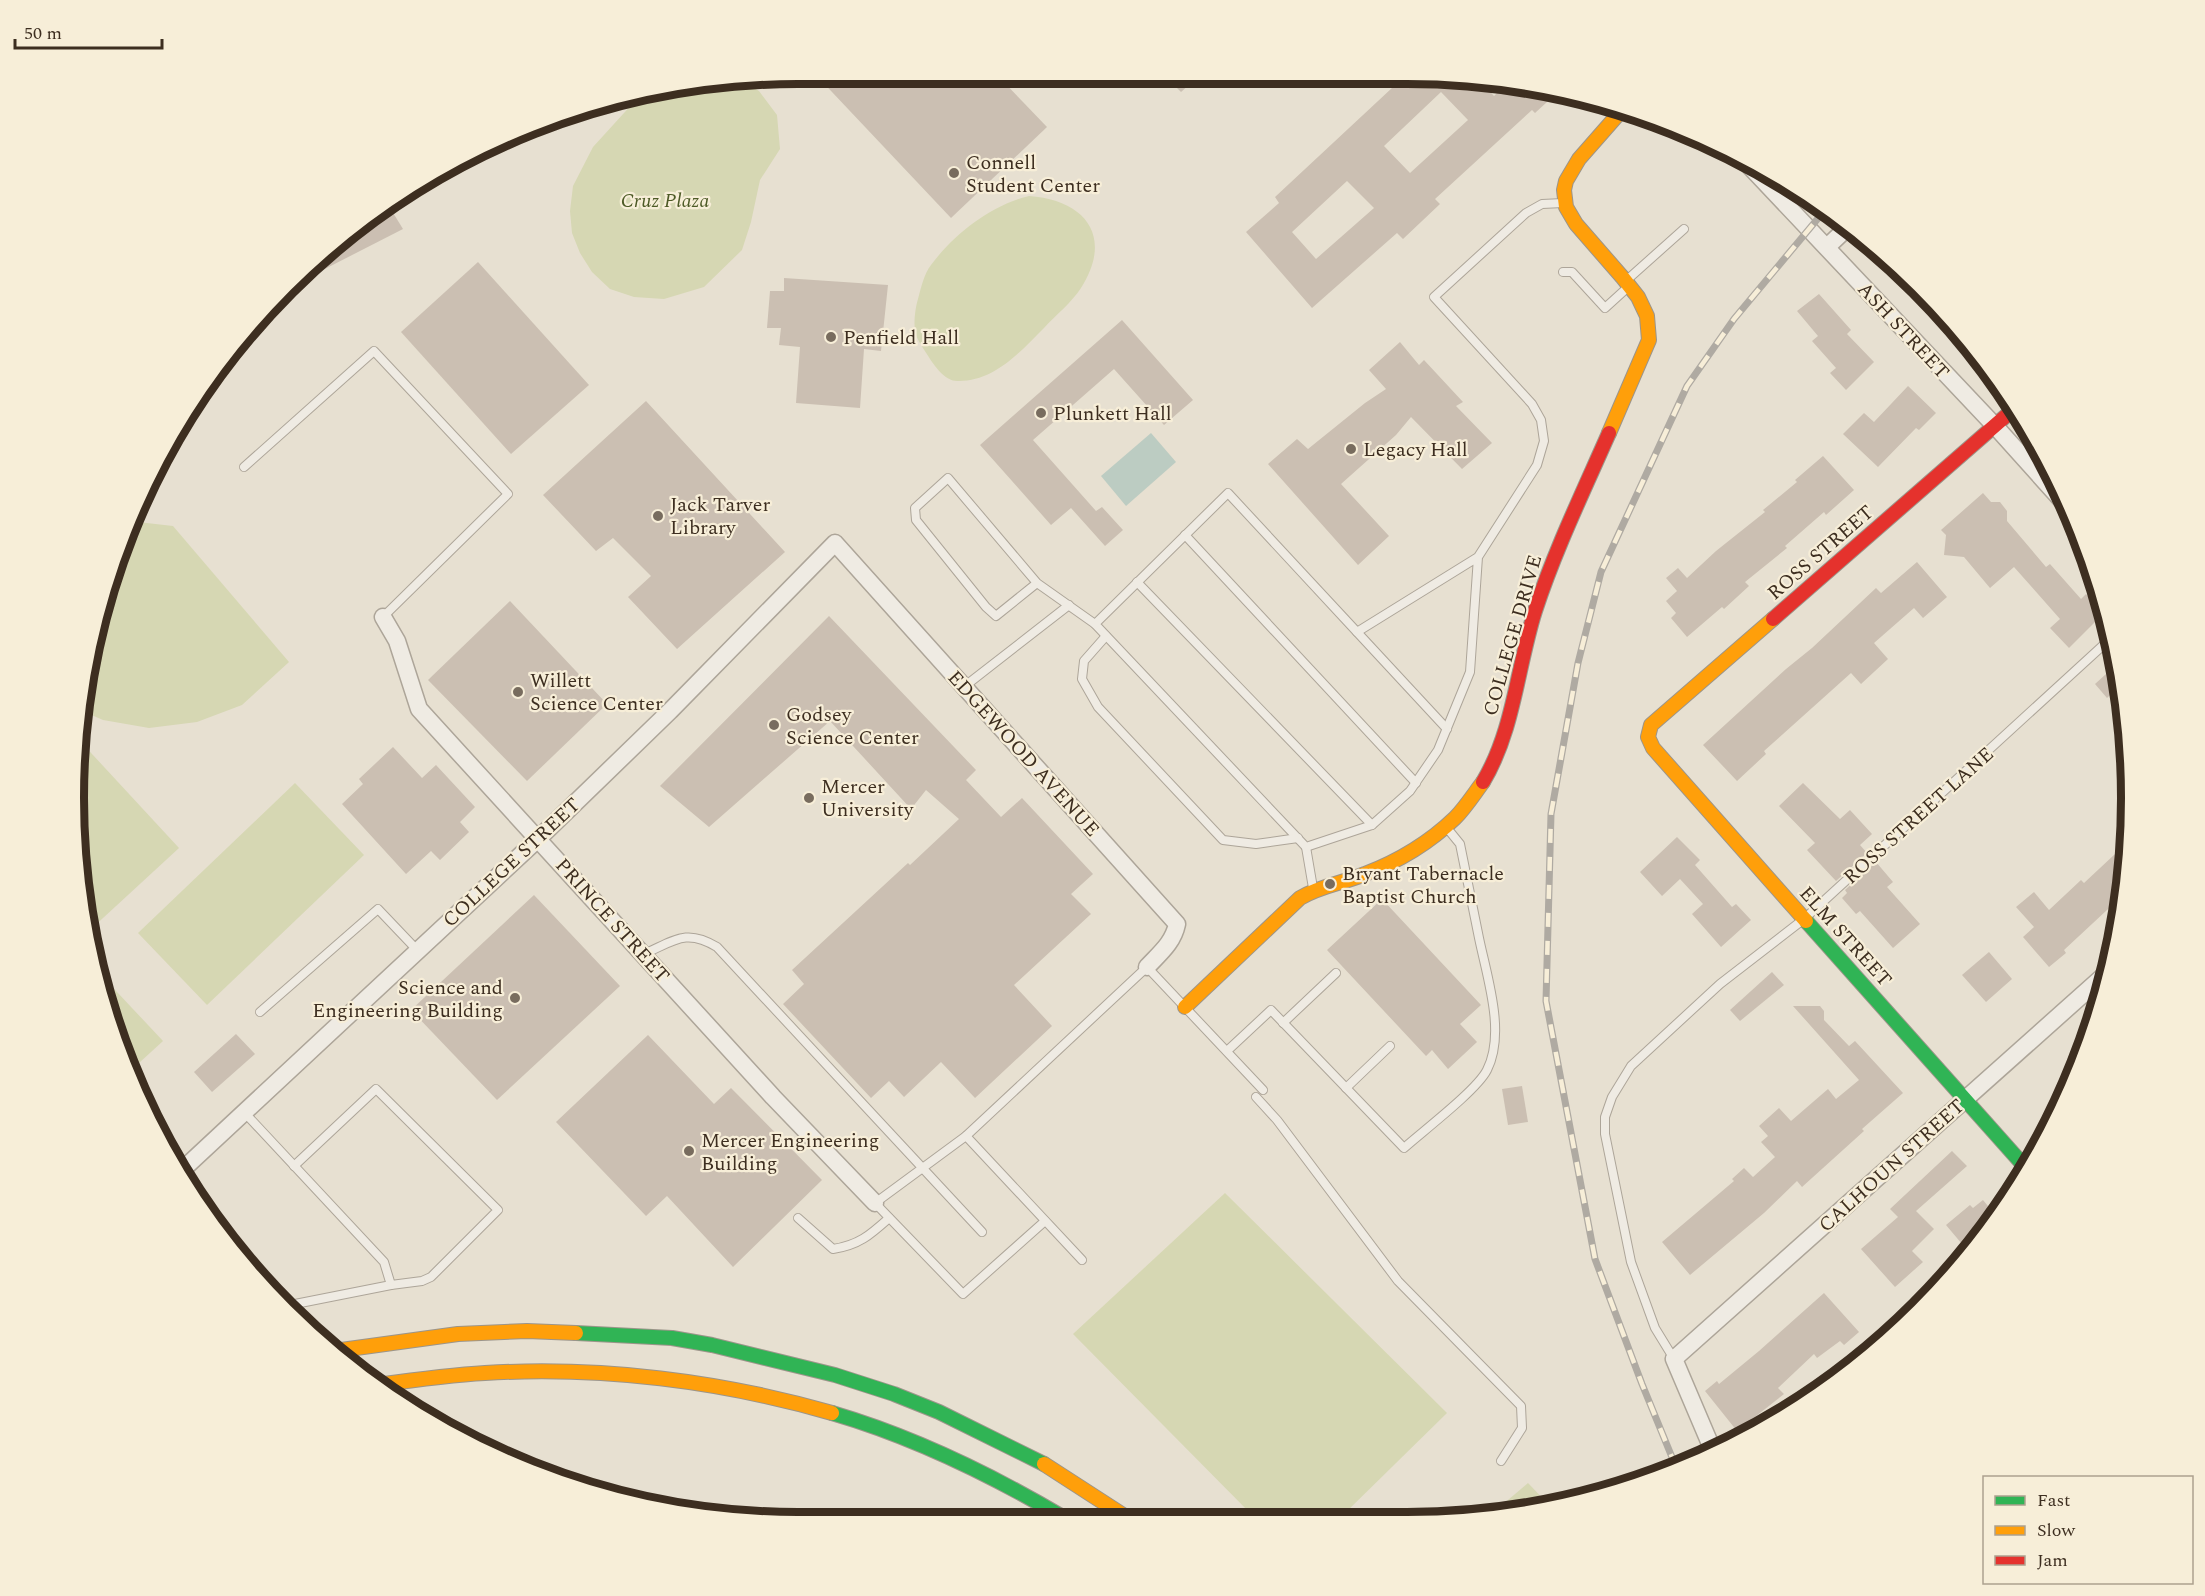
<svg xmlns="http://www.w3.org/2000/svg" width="2205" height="1596" font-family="Spectral,serif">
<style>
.green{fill:#d6d7b3}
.water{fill:#bcccc2}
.building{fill:#cbbfb2;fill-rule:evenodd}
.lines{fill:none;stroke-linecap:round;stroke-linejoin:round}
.lane-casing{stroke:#ada599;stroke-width:10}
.street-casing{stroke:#ada599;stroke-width:19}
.fast-casing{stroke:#9c958a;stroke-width:16}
.slow-casing{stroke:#9c958a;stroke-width:16}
.jam-casing{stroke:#9c958a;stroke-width:16}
.lane{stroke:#efebe3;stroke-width:8}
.street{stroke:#efebe3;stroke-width:16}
.fast{stroke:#30b455;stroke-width:14}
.slow{stroke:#ff9f0a;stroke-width:14}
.jam{stroke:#e5322d;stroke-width:14}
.rail-casing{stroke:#afaaa2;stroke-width:7}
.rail{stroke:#f7eed8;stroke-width:4.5;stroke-dasharray:14;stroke-linecap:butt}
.poi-dot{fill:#786c5e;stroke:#f7eed8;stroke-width:2}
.labels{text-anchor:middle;stroke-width:4.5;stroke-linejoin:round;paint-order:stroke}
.poi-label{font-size:20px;fill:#3d2e20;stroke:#f7eed8;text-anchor:start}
.park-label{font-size:20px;font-style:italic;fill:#4d5a26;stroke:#f7eed8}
.street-label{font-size:20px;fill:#3d2e20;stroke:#f7eed8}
.rim{fill:none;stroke:#3d2e20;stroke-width:8}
</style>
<rect width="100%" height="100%" fill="#e7e0d1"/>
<g class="green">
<polygon points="742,81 759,91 777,115 780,149 760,180 751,222 742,250 704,287 664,299 634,297 610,289 592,272 580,253 572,233 570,211 573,186 593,147 634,102 651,93"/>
<path d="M1029,196C1085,200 1114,236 1081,288C1072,302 1056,315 1044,328C1020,352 994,382 957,381C946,381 936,368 930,359C926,352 919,343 916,335C913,325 915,309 918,299C921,288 924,274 931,265C954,234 991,205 1029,196Z"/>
<polygon points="138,522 173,526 289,662 242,705 197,722 149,728 103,720 80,710 98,610 128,531"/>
<polygon points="80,741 179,848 90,930 80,892"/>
<polygon points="295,783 364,855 207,1005 138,933"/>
<polygon points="102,976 163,1041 128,1073"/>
<polygon points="1225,1193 1447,1413 1341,1517 1255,1518 1073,1334"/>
<polygon points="1528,1483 1551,1507 1502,1516 1489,1516"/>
</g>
<polygon class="water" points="1151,433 1176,462 1126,506 1101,476"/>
<g class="building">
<polygon points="815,74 996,74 1047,127 951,218"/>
<polygon points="1163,74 1201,74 1181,92"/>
<path d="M1407,74L1418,84L1426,75L1480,81L1494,96L1507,83L1549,87L1559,91L1535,113L1532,110L1435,199L1440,204L1403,239L1397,233L1312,308L1246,232L1279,203L1275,197ZM1441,92L1468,120L1410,173L1384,146ZM1347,181L1374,208L1316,259L1292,232Z"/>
<polygon points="387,203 403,229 315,274 312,269"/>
<polygon points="478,262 589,385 511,454 401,332"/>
<polygon points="784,278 888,285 881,351 864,349 860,408 796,403 800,347 779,345 781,328 767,328 770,291 784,291"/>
<polygon points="1819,294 1851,330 1847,334 1874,362 1846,390 1830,373 1836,368 1812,341 1818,336 1797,311"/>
<polygon points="1122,320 1193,400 1164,425 1114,369 1033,440 1096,511 1102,507 1123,530 1105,546 1071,508 1051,525 980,445"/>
<polygon points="1400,342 1419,365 1424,360 1463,402 1456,406 1492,443 1462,469 1411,417 1396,435 1341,484 1389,536 1358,565 1268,464 1297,439 1308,449 1365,403 1386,389 1369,370"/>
<polygon points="1908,386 1936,413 1919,430 1916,428 1878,467 1843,434 1864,413 1874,422"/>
<polygon points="646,401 785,552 677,649 628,597 651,576 613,538 596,551 543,495"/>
<polygon points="1823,456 1854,490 1826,515 1824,512 1785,546 1787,548 1745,582 1749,586 1724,609 1722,607 1687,637 1671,618 1676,613 1666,601 1677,591 1666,578 1678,568 1687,578 1716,551 1765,512 1763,510 1797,482 1795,480"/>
<polygon points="1983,493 1991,502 2000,502 2007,511 2007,521 2046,567 2050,564 2081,599 2086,594 2104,613 2069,648 2050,628 2060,619 2014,567 1990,588 1964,557 1944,555 1946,535 1941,530"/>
<polygon points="1917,562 1947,597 1923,618 1914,608 1874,643 1888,659 1861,684 1851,673 1764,751 1766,754 1737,781 1703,745 1786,669 1812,648 1876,588 1881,593"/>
<polygon points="510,601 607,704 527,781 428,680"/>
<polygon points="829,616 976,770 966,780 1001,817 1022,798 1093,874 1071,894 1091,914 1014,985 1052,1026 975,1098 941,1062 904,1097 889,1081 871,1098 783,1004 804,984 792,970 908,863 910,865 959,819 926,790 911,809 830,721 709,827 660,786"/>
<polygon points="2116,665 2121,685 2107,698 2095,684"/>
<polygon points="393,747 422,778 436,765 475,807 460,822 469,832 440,860 431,851 406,874 342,804 363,784 359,779"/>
<polygon points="1803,783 1840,819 1850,810 1872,834 1860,845 1867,853 1836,881 1807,850 1815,843 1779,806"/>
<polygon points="1677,837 1700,860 1695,865 1732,907 1736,904 1751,920 1721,947 1692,914 1703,904 1680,879 1662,896 1640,872"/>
<polygon points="2130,840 2121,897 2064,950 2066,953 2049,967 2023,937 2034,927 2016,907 2034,892 2049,910 2081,880 2084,883"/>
<polygon points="1876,862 1893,882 1887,887 1920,924 1893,948 1860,911 1856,914 1842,898 1847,893 1845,890"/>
<polygon points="534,895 620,986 497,1100 411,1010"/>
<polygon points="1382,899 1481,1005 1460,1024 1477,1042 1448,1069 1432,1050 1426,1056 1327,950"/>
<polygon points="1989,952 2012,979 1986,1002 1962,975"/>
<polygon points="1772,972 1784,985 1740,1021 1730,1010"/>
<polygon points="1793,1006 1820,1006 1824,1011 1824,1020 1849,1046 1855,1041 1903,1093 1862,1129 1864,1131 1802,1187 1797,1181 1764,1213 1690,1275 1662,1242 1734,1181 1732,1179 1744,1168 1753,1177 1775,1157 1761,1142 1768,1136 1759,1126 1779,1108 1791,1121 1828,1089 1836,1099 1859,1080"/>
<polygon points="236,1034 255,1054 212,1092 194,1072"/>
<polygon points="648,1035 714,1104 731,1088 822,1180 733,1267 667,1196 646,1216 556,1122"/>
<polygon points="1522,1086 1528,1122 1508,1125 1502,1089"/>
<polygon points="1952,1151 1967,1166 1916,1211 1934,1229 1912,1251 1923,1262 1895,1287 1861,1249 1898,1217 1890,1209"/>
<polygon points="1983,1200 1996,1216 1962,1244 1946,1225 1970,1205 1973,1208"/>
<polygon points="1824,1293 1859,1332 1844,1345 1840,1341 1817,1358 1814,1354 1778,1388 1784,1394 1737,1431 1705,1391 1717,1381 1719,1384 1759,1351"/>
</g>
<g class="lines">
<g class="lane-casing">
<g id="lane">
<polyline points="1563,272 1572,272 1605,308 1627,288"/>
<polyline points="1628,279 1684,229"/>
<polyline points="244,467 374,351 508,494 383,617"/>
<polyline points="1185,535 1416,783"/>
<polyline points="1478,557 1470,672 1438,750 1410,791 1372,825 1306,847 1095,624 1228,493 1357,632 1478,557 1537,465 1544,441 1541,420 1532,404 1434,297 1526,213 1542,204 1563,203"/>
<polyline points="1137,582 1372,825"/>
<polyline points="1037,583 996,616 986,607 916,520 915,508 948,478 1037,583 1095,624"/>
<polyline points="1357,632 1447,729"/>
<polyline points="1106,636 1084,661 1082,679 1098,707 1223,840 1256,844 1298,838"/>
<polyline points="965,686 1069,605"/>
<polyline points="1306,847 1313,888"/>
<path d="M644,954C674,941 686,928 717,947L982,1232"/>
<polyline points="260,1012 378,909 418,951"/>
<polyline points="1283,1023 1336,973"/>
<path d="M1227,1051L1271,1010L1404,1148C1423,1131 1477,1090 1487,1070C1506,1033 1487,977 1479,938C1473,907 1466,875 1460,844L1447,828"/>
<polyline points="1346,1088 1390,1046"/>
<polyline points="1256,1097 1277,1120 1398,1281 1521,1406 1522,1428 1501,1461"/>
<polyline points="244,1112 384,1262 391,1285 285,1306"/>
<polyline points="966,1136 1082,1260"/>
<polyline points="294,1166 376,1089 498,1210 431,1277 422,1281 391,1285"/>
<path d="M798,1218L833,1249C859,1245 870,1235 889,1218"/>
<polyline points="1045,1221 963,1294 875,1203 966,1136 1147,967 1263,1090"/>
<polyline points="1674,1359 1655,1328 1631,1262 1605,1134 1605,1117 1612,1097 1631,1066 1720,984 1804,919 2110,639"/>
</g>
</g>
<g class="street-casing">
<g id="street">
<polyline points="1740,156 1995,426 2066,505"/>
<polyline points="1827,247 1848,227"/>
<polyline points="383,617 397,641 419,709 773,1097 875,1203"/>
<path d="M179,1173L539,838L670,711L835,543L1177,924C1173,943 1160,953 1147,967"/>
<polyline points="1714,1453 1674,1359 2109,971"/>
</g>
</g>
<g class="fast-casing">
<g id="fast">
<polyline points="1806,921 2026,1168"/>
<polyline points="576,1333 672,1338 712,1345 835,1375 894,1394 939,1412 1044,1464"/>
<path d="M832,1413C914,1437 992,1475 1066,1519"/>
</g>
</g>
<g class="slow-casing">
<g id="slow">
<polyline points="1609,433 1649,340 1647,316 1638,297 1623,278 1576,224 1566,207 1564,190 1566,181 1579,159 1622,110"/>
<polyline points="1773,619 1651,725 1648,737 1653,748 1806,921"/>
<path d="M1185,1007L1300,898C1320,886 1343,883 1365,874C1399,861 1429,843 1455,818C1465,808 1474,794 1483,782"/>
<polyline points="334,1351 458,1334 527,1331 576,1333"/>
<path d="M377,1385C413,1380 449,1375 485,1373C601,1366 721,1381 832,1413"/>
<polyline points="1044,1464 1129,1519"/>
</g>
</g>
<g class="jam-casing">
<g id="jam">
<polyline points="1773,619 2015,408"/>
<path d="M1483,782C1514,730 1517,668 1535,611C1555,550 1583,492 1609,433"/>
</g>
</g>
<use href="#lane" class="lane"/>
<use href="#street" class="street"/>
<use href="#fast" class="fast"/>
<use href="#slow" class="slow"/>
<use href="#jam" class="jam"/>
<g class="rail-casing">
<polyline id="rail" points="1676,1467 1642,1384 1595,1259 1546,1001 1551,814 1578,663 1601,572 1687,386 1734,319 1825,210"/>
</g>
<use href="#rail" class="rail"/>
</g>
<g class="poi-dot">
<circle cx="954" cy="173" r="6"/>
<circle cx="831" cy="337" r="6"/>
<circle cx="1041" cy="413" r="6"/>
<circle cx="1351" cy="449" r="6"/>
<circle cx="658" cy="516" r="6"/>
<circle cx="518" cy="692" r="6"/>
<circle cx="774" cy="725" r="6"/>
<circle cx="809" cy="798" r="6"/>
<circle cx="1330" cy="884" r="6"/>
<circle cx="515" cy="998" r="6"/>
<circle cx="689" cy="1151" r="6"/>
</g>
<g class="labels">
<g class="poi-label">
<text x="966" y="169">Connell<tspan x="966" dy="23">Student Center</tspan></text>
<text x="843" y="344">Penfield Hall</text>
<text x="1053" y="420">Plunkett Hall</text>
<text x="1363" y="456">Legacy Hall</text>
<text x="670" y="511">Jack Tarver<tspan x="670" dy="23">Library</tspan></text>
<text x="530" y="687">Willett<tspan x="530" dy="23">Science Center</tspan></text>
<text x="786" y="721">Godsey<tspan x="786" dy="23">Science Center</tspan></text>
<text x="821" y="793">Mercer<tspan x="821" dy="23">University</tspan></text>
<text x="1342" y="880">Bryant Tabernacle<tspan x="1342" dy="23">Baptist Church</tspan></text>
<text x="503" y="994" text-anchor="end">Science and<tspan x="503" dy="23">Engineering Building</tspan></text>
<text x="701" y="1147">Mercer Engineering<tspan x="701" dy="23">Building</tspan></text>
</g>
<g class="park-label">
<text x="665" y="207">Cruz Plaza</text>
</g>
<g class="street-label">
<text transform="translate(1904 330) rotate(47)" y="7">ASH STREET</text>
<text transform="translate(1820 552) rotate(-41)" y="7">ROSS STREET</text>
<text transform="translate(1512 635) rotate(-74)" y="7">COLLEGE DRIVE</text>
<text transform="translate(1024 753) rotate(48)" y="7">EDGEWOOD AVENUE</text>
<text transform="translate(1918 815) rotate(-42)" y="7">ROSS STREET LANE</text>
<text transform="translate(511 862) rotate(-43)" y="7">COLLEGE STREET</text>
<text transform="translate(613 920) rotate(48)" y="7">PRINCE STREET</text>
<text transform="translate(1846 936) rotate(48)" y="7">ELM STREET</text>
<text transform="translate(1891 1165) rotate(-42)" y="7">CALHOUN STREET</text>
</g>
</g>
<path d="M0 0H2205V1596H0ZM798 84H1407A714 714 0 0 1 2121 798V798A714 714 0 0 1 1407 1512H798A714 714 0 0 1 84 798V798A714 714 0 0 1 798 84Z" fill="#f7eed8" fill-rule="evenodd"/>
<path class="rim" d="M798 84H1407A714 714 0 0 1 2121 798V798A714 714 0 0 1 1407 1512H798A714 714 0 0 1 84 798V798A714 714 0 0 1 798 84Z"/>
<rect x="1983" y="1476" width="210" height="108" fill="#f7eed8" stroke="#ada18e" stroke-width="1.5"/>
<rect x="1995" y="1496" width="30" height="9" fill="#30b455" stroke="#ada18e" stroke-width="1.5"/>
<text x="2037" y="1506" font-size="18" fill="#3d2e20">Fast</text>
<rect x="1995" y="1526" width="30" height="9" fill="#ff9f0a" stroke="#ada18e" stroke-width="1.5"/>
<text x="2037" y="1536" font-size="18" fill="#3d2e20">Slow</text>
<rect x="1995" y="1556" width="30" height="9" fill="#e5322d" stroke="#ada18e" stroke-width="1.5"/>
<text x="2037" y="1566" font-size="18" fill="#3d2e20">Jam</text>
<path d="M15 39v9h147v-9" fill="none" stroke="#3d2e20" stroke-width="3"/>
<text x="24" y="39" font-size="18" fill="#3d2e20" stroke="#f7eed8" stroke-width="4.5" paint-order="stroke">50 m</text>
</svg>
